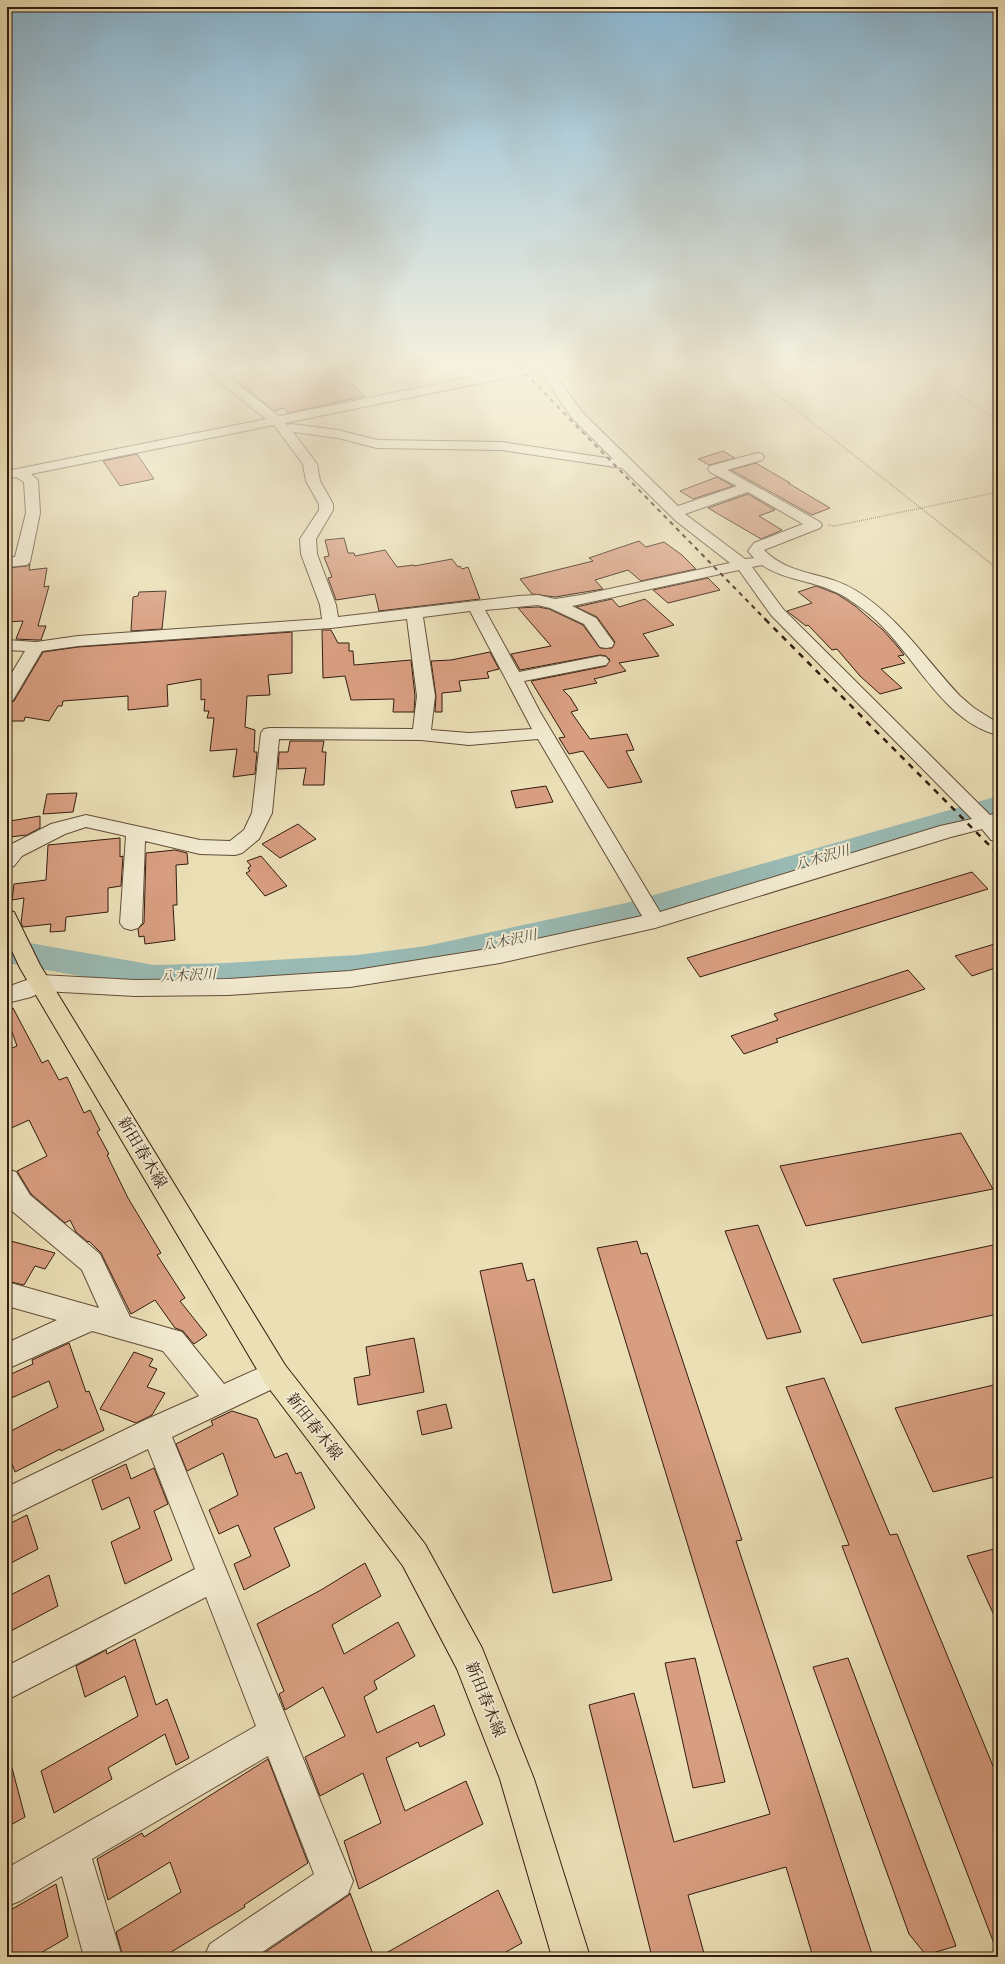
<svg xmlns="http://www.w3.org/2000/svg" width="1005" height="1964" font-family="Cardo,'Noto Serif JP',serif">
<style>
.lines{fill:none;stroke-linecap:round;stroke-linejoin:round}
.river{fill:#9abbb5;fill-rule:evenodd}
.building{fill:#d89e81;stroke:#331c0e}
.minor-casing{stroke:#614d38;stroke-width:2}
.major-casing{stroke:#331c0e;stroke-width:2}
.path{stroke:#331c0e;stroke-width:1.5;stroke-dasharray:0.5 1.5;stroke-linecap:butt}
.minor{fill:#f2ead0;fill-rule:evenodd}
.major{fill:#ebdfb6;fill-rule:evenodd}
.rail-far1{stroke:#331c0e;stroke-width:2;stroke-dasharray:4.5 4.5;stroke-linecap:butt}
.rail{stroke:#331c0e;stroke-width:2.5;stroke-dasharray:6 6;stroke-linecap:butt}
.labels{text-anchor:middle;stroke-width:4;stroke-linejoin:round;paint-order:stroke}
.water-label{font-size:14px;font-style:italic;fill:#524c40;stroke:#f2ead0}
.near-street-label{font-size:16px;fill:#331c0e;stroke:#f2ead0}
</style>
<rect width="100%" height="100%" fill="#ebdfb6"/>
<filter id="stains"><feTurbulence type="fractalNoise" baseFrequency=".005" numOctaves="4"/><feColorMatrix values="0 0 0 0 .2 0 0 0 0 .09 0 0 0 0 .02 0 0 0 .5 -.17"/></filter>
<radialGradient id="worn" r=".72"><stop offset=".6" stop-color="#630" stop-opacity="0"/><stop offset="1" stop-color="#630" stop-opacity=".3"/></radialGradient>
<g class="lines">
<polygon class="river" points="998,796 998,815 626,925 426,970 357,979 227,987 154,989 7,963 7,939 154,965 227,963 357,955 426,946 626,903"/>
</g>
<g class="building">
<polygon points="292,367 333,367 365,396 288,413 284,408 274,411 232,377 236,376 234,375 254,370 262,374"/>
<polygon points="723,451 735,458 709,465 698,459"/>
<polygon points="137,454 154,479 120,486 103,461"/>
<polygon points="756,463 790,483 788,483 830,508 812,515 731,470"/>
<polygon points="717,477 733,486 693,499 680,491"/>
<polygon points="748,494 775,510 759,516 782,530 761,539 708,508"/>
<polygon points="344,538 348,553 354,553 355,556 385,550 397,567 414,565 414,566 452,559 458,567 460,566 462,569 468,567 480,599 379,611 375,594 336,600 328,578 332,577 324,557 329,556 325,540"/>
<polygon points="639,541 646,547 664,542 682,555 696,569 641,581 628,570 595,580 603,589 555,597 532,594 520,579 593,561 589,558"/>
<polygon points="30,564 29,570 47,568 44,587 49,586 38,626 46,626 41,640 36,640 16,639 23,621 7,622 7,568 27,566"/>
<polygon points="708,578 720,590 668,603 653,590"/>
<polygon points="816,586 837,594 855,606 883,630 898,647 904,655 898,656 905,663 881,669 902,688 880,694 860,676 837,649 832,650 808,625 806,626 787,611 812,603 798,592"/>
<polygon points="166,591 162,629 131,631 133,597 138,596 139,592"/>
<polygon points="612,599 619,607 645,599 674,625 643,634 659,656 619,663 626,671 594,679 597,683 563,690 570,697 578,710 571,712 590,739 627,734 634,750 626,751 642,782 608,788 583,751 569,754 559,738 565,737 531,681 606,666 610,660 606,656 600,655 520,670 511,654 551,646 518,608 538,607 549,609 583,625 600,648 612,648 615,642 597,617 576,607"/>
<polygon points="331,630 338,643 349,643 349,651 353,651 354,665 411,660 415,696 414,712 393,712 394,699 351,700 345,676 323,678 322,630"/>
<polygon points="292,632 292,673 268,675 270,695 247,696 245,727 255,730 254,752 257,752 255,774 233,777 237,749 210,751 214,718 207,718 209,711 204,711 205,699 201,700 201,679 167,685 168,706 128,710 128,696 63,701 62,706 58,706 49,721 25,717 24,721 7,721 7,702 14,701 43,652 78,647"/>
<polygon points="490,652 499,669 487,672 489,678 459,681 461,691 442,693 442,712 435,712 436,696 431,661 451,660"/>
<polygon points="290,741 324,741 322,752 326,752 324,785 303,785 306,768 278,769 279,752 288,752"/>
<polygon points="546,786 553,802 516,808 511,791"/>
<polygon points="77,793 73,812 43,814 47,794"/>
<polygon points="40,816 40,828 27,835 10,837 10,821"/>
<polygon points="298,824 316,839 280,858 262,844"/>
<polygon points="120,838 120,857 123,856 121,886 108,888 108,912 66,917 65,931 50,932 51,924 23,927 21,923 24,898 12,900 14,884 46,880 48,845"/>
<polygon points="175,850 187,853 188,864 176,865 177,905 173,905 175,940 145,944 144,936 139,937 138,929 144,923 146,853"/>
<polygon points="261,856 287,886 265,896 246,873 250,871 248,868 251,866 247,861"/>
<polygon points="972,872 988,889 700,977 687,958"/>
<polygon points="998,943 998,967 972,976 955,956"/>
<polygon points="908,970 925,989 776,1039 778,1042 744,1054 731,1036 778,1020 774,1014"/>
<polygon points="13,1008 42,1063 48,1060 59,1080 67,1077 84,1113 90,1110 100,1130 97,1132 109,1154 107,1155 128,1198 161,1253 157,1255 185,1298 180,1301 207,1335 194,1344 183,1331 175,1328 155,1300 131,1314 101,1253 89,1241 88,1242 76,1232 70,1220 65,1223 31,1194 17,1171 47,1156 29,1120 7,1130 7,1050 17,1046 7,1018 7,1010"/>
<polygon points="961,1133 993,1189 806,1226 780,1166"/>
<polygon points="758,1225 801,1332 767,1339 725,1231"/>
<polygon points="7,1240 55,1253 45,1269 35,1266 24,1285 7,1281"/>
<polygon points="637,1241 641,1254 647,1253 742,1540 736,1541 873,1957 813,1957 786,1867 688,1895 705,1957 652,1957 589,1705 634,1693 674,1842 770,1814 597,1248"/>
<polygon points="998,1244 998,1314 862,1343 833,1279"/>
<polygon points="522,1263 527,1281 534,1279 612,1580 553,1593 480,1271"/>
<polygon points="414,1338 424,1392 358,1405 354,1378 370,1375 366,1347"/>
<polygon points="69,1343 86,1392 89,1391 104,1430 61,1451 60,1449 15,1472 7,1450 7,1433 58,1407 49,1381 7,1400 7,1376 33,1364 32,1360"/>
<polygon points="134,1352 153,1359 149,1366 157,1369 147,1387 165,1393 152,1415 136,1423 100,1409"/>
<polygon points="824,1378 890,1535 897,1534 998,1778 998,1954 842,1546 849,1545 786,1387"/>
<polygon points="998,1384 998,1476 933,1492 895,1408"/>
<polygon points="446,1404 452,1428 422,1435 417,1411"/>
<polygon points="232,1411 257,1419 275,1458 287,1453 296,1474 301,1472 315,1508 274,1528 290,1566 244,1590 234,1564 251,1556 238,1525 219,1534 209,1510 238,1495 223,1453 187,1471 176,1444 213,1425 211,1421"/>
<polygon points="126,1464 131,1479 154,1468 168,1504 154,1511 172,1560 125,1584 111,1542 140,1528 129,1497 102,1510 92,1480"/>
<polygon points="27,1515 38,1549 7,1565 7,1525"/>
<polygon points="998,1548 998,1624 967,1556"/>
<polygon points="365,1563 381,1596 332,1625 344,1654 398,1622 415,1656 374,1681 377,1689 364,1697 377,1733 434,1705 445,1735 420,1747 418,1742 386,1758 405,1811 466,1781 483,1824 359,1889 344,1841 381,1823 363,1773 320,1796 305,1757 345,1736 323,1687 285,1710 279,1694 284,1691 257,1624 321,1590"/>
<polygon points="49,1575 58,1606 7,1633 7,1597"/>
<polygon points="135,1639 156,1705 167,1699 189,1758 176,1765 165,1734 108,1768 112,1779 54,1813 41,1771 138,1716 125,1676 85,1697 76,1666 106,1650 107,1654"/>
<polygon points="695,1658 725,1782 693,1788 665,1663"/>
<polygon points="848,1658 956,1946 926,1955 909,1934 813,1667"/>
<polygon points="268,1759 308,1863 244,1905 245,1907 163,1957 123,1957 116,1932 181,1892 170,1862 108,1900 97,1859 142,1833 144,1837"/>
<polygon points="7,1768 12,1768 25,1817 7,1827"/>
<polygon points="56,1884 68,1937 34,1957 7,1957 7,1912"/>
<polygon points="498,1890 522,1943 497,1957 379,1957"/>
<polygon points="350,1893 374,1957 258,1957 349,1895"/>
</g>
<g class="lines">
<g class="minor-casing">
<g id="minor">
<path d="M201,367H215L279,416L521,367H550L582,412L678,506L737,486L710,472L708,469L710,466L757,453L762,454L764,457L762,460L727,470L820,522L822,525L820,528L764,550C789,576 826,572 855,590C898,616 926,660 960,696L974,708L998,723V735C941,721 912,649 869,614C858,606 846,596 833,591C810,580 784,580 762,565L752,567L783,609L990,815L998,813V841L991,840L982,829L951,837L655,928L500,963L350,987L228,995L135,996L43,991L31,997L7,1003V987L41,975L135,980L228,979L350,971L500,947L642,916L538,739L469,745L421,740L279,739L272,813L259,839L242,853L235,855L200,854L145,841L142,923L138,928L131,930L124,928L120,923L126,836L86,827L65,834L22,856L14,866L7,868L8,846L51,824L86,815L200,840L230,841L244,830L252,813L261,733L264,729L270,728L413,729L417,696L407,619L331,628L78,646L42,651L13,700L7,701V681L25,651L7,650V640L36,642L78,636L322,619L320,605L301,554L300,539L319,510V504L306,481L303,464L274,425L31,474L38,480L40,513L30,562L27,565L7,567V557H15L26,513L24,482L16,477L7,479V471L266,419ZM540,371L572,418L613,459L502,442L377,440L338,430L292,424L287,425L285,423ZM293,432L338,438L377,448L502,450L622,468L676,521L730,563L581,595L555,599L538,595L518,596L338,617L336,605L317,554L316,539L333,510V504L320,481L317,464ZM748,492L803,524L754,543L748,551L754,558L745,559L685,514ZM739,570L771,615L972,819L940,826L660,912L540,712L524,681L600,666L606,665L609,661L606,657L600,656L519,672L485,610L538,605L550,608L584,624L600,647L606,648L612,647L614,643L596,618L572,606ZM470,611L532,729L469,733L431,730L435,696L423,617Z"/>
<polygon points="7,1169 16,1172 30,1195 100,1254 130,1317 182,1332 224,1384 275,1361 285,1365 289,1374 285,1383 172,1437 353,1881 348,1894 255,1957 204,1957 210,1944 314,1874 268,1756 92,1859 122,1957 84,1957 62,1876 20,1901 7,1906 7,1868 256,1726 206,1597 7,1700 7,1666 195,1569 148,1449 7,1518 7,1487 145,1420 199,1396 163,1351 92,1331 7,1369 7,1343 57,1320 7,1306 7,1282 99,1308 82,1270 12,1211 7,1202"/>
</g>
</g>
<g class="major-casing">
<polygon id="major" points="7,910 14,912 40,965 285,1365 425,1544 482,1648 534,1779 590,1957 552,1957 500,1779 457,1669 403,1566 265,1383 20,968 7,940"/>
</g>
<g class="path">
<polyline points="742,367 998,569"/>
<polyline points="919,367 998,421"/>
<polyline points="828,525 835,526 998,492"/>
</g>
<use href="#minor" class="minor"/>
<use href="#major" class="major"/>
<polyline class="rail-far1" points="519,367 766,620"/>
<polyline class="rail" points="765,619 998,854"/>
</g>
<linearGradient id="sky" x2="0" y2="1"><stop stop-color="#89b7d4"/><stop offset="0.57" stop-color="#f6f1de"/><stop offset="1" stop-color="#f6f1de" stop-opacity="0"/></linearGradient>
<rect width="1005" height="642" fill="url(#sky)"/>
<g class="labels">
<g class="water-label">
<text transform="translate(822 857) rotate(-16)" y="5">八木沢川</text>
<text transform="translate(509 940) rotate(-12)" y="5">八木沢川</text>
<text transform="translate(188 975) rotate(-3)" y="5">八木沢川</text>
</g>
<g class="near-street-label">
<text transform="translate(143 1152) rotate(59)" y="6">新田春木線</text>
<text transform="translate(315 1426) rotate(52)" y="6">新田春木線</text>
<text transform="translate(486 1699) rotate(68)" y="6">新田春木線</text>
</g>
</g>
<rect width="1005" height="1964" fill="none" stroke="#ebdfb6" stroke-width="24"/>
<rect x="8" y="8" width="989" height="1948" fill="none" stroke="#331c0e" stroke-width="2"/>
<rect x="12" y="12" width="981" height="1940" fill="none" stroke="#331c0e"/>
<rect width="100%" height="100%" filter="url(#stains)"/>
<rect width="100%" height="100%" fill="url(#worn)"/>
</svg>
